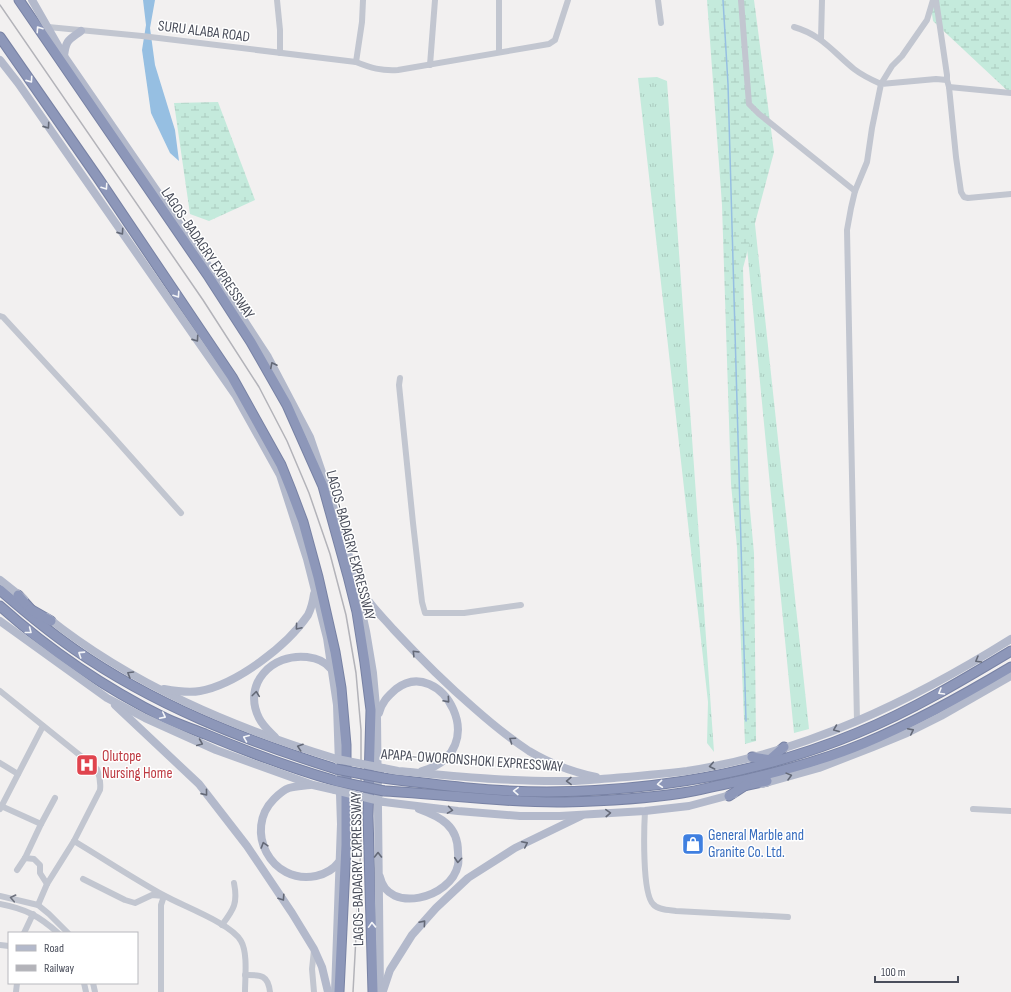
<svg xmlns="http://www.w3.org/2000/svg" width="1011" height="992" font-family="'Sofia Sans Condensed',sans-serif">
<style>
.grass{fill:url(#grass-tufts)}
.wetland{fill:url(#wetland-marsh)}
.water{fill:#96bfe2}
.lines{fill:none;stroke-linecap:round;stroke-linejoin:round}
.stream{stroke:#96bfe2;stroke-width:1.5}
.highway-casing{stroke:#7882a4;stroke-width:11}
.minor{stroke:#c2c6d0;stroke-width:6}
.major{stroke:#b3b9cb;stroke-width:8}
.highway{stroke:#8d97b9;stroke-width:9}
.rail{stroke:#b3b3b9;stroke-width:1.5}
.highway-bridge-casing{stroke:#7882a4;stroke-width:11;stroke-linecap:butt}
.major-bridge{stroke:#b3b9cb;stroke-width:8}
.highway-bridge{stroke:#8d97b9;stroke-width:9}
.oneway{stroke:#f4f5f8}
.oneway2{stroke:#646977}
.oneway3{stroke:#6e727e}
.labels{text-anchor:middle;stroke-width:3;stroke-linejoin:round;paint-order:stroke}
.street-label{font-size:15px;fill:#4a4e5b;stroke:#fff}
.health-label{font-size:15px;fill:#be3a42;stroke:#fff;text-anchor:start}
.shop-label{font-size:15px;fill:#366cbe;stroke:#fff;text-anchor:start}
</style>
<defs>
<pattern id="grass-tufts" width="24" height="20" patternUnits="userSpaceOnUse"><rect width="24" height="20" fill="#c4eadc"/><path d="M3 7l-1-3M5 7V3M7 7l1-3M15 17l-1-3M17 17v-4M19 17l1-3" fill="none" stroke="#aacabf"/></pattern>
<pattern id="wetland-marsh" width="20" height="14" patternUnits="userSpaceOnUse"><rect width="20" height="14" fill="#c4eadc"/><path d="M1 5h8M5 5V1M11 12h8M15 12V8" fill="none" stroke="#aacabf"/></pattern>
</defs>
<rect width="100%" height="100%" fill="#f2f0f0"/>
<g class="grass">
<polygon points="723,0 731,0 809,729 794,733"/>
<polygon points="657,77 667,81 714,752 707,743 708,702 638,78"/>
</g>
<g class="wetland">
<polygon points="707,0 754,0 774,152 743,268 749,499 754,553 756,741 745,744 737,547 731,484 722,205"/>
<polygon points="930,0 1011,0 1011,94 933,21"/>
<polygon points="218,102 255,200 209,221 190,214 174,103"/>
</g>
<polygon class="water" points="143,0 155,0 150,28 155,65 175,130 179,161 170,153 151,113 142,50 146,25"/>
<g class="lines">
<polyline class="stream" points="723,0 728,84 746,721"/>
<g class="highway-casing">
<g id="highway">
<polyline points="19,0 209,277 251,342 287,405 323,486 348,576 357,612 365,663 371,710 368,816 373,992"/>
<polyline points="0,37 98,178 232,377 281,465 291,490 303,522 318,577 335,652 341,688 346,745 346,845 339,992"/>
<path d="M0,590C24,611 48,631 74,649C154,705 244,740 336,769"/>
<polyline points="18,595 34,613"/>
<path d="M0,606C48,649 107,689 165,718C178,724 192,729 205,734C248,752 291,768 336,781"/>
<polyline points="30,609 51,621"/>
<polyline points="752,757 771,760"/>
<polyline points="767,762 784,747"/>
<path d="M383,778C437,785 492,792 547,792C653,791 759,774 857,733C911,711 961,681 1011,651"/>
<polyline points="738,786 743,786 767,781"/>
<path d="M384,791C444,794 504,803 564,802C603,801 643,799 682,793C698,791 714,786 730,783C776,773 822,761 865,743C916,722 964,695 1011,667"/>
<polyline points="729,796 746,785"/>
</g>
</g>
<g class="minor">
<polyline points="277,0 280,30 280,53"/>
<polyline points="658,0 661,23"/>
<polyline points="741,0 749,104 759,114 855,191"/>
<path d="M48,27L142,36L356,62C371,68 381,71 398,70L549,44L555,40L568,0"/>
<path d="M794,27C822,35 833,52 854,69C863,76 872,80 881,84L892,66L902,56L927,20L933,0"/>
<polyline points="821,39 822,0"/>
<polyline points="499,52 499,0"/>
<polyline points="356,62 362,22 363,0"/>
<polyline points="430,65 435,0"/>
<polyline points="947,80 949,87 956,157 961,192 964,197 968,198 1011,194"/>
<polyline points="949,87 1011,93"/>
<polyline points="0,316 3,317 107,430 181,513"/>
<polyline points="400,378 399,385 413,523 422,602 425,613 464,613 521,605"/>
<path d="M0,691L97,769C100,777 101,782 100,790L74,841L47,884L38,905"/>
<polyline points="857,721 847,230 851,208 855,191 867,162 872,128 881,84 936,79 947,80 947,75 936,0"/>
<polyline points="0,763 18,774"/>
<polyline points="1,806 41,824 55,798"/>
<polyline points="0,809 43,726"/>
<polyline points="973,809 1011,811"/>
<path d="M645,811C644,828 642,893 653,904C658,910 668,910 676,911L788,917"/>
<path d="M74,841C104,859 134,879 165,896C183,906 232,924 241,941C248,953 245,978 245,992"/>
<polyline points="25,858 34,859 40,865 40,873 47,884"/>
<polyline points="17,870 25,858 41,824"/>
<polyline points="83,879 125,900 135,903 152,895 164,896 161,905 161,992"/>
<polyline points="0,896 38,905 49,914 68,933"/>
<path d="M0,904C26,909 39,916 58,933"/>
<path d="M222,925C234,909 238,903 234,883"/>
<polyline points="24,933 33,914"/>
<polyline points="0,945 9,946"/>
<polyline points="314,950 312,969 314,992"/>
<path d="M245,975C260,975 268,974 270,992"/>
<polyline points="84,983 86,992"/>
<polyline points="93,983 95,992"/>
<polyline points="16,992 17,983"/>
</g>
<g class="major">
<polyline points="32,0 64,56 212,271 268,357 310,437 343,534 351,563 366,631 373,673 377,718 380,992"/>
<path d="M64,56C66,39 69,40 81,31"/>
<polyline points="0,60 18,83 236,396 280,475 307,559 327,638 337,705 341,824 335,992"/>
<polyline points="0,580 24,599"/>
<path d="M359,584C366,602 381,615 393,629C419,657 445,683 474,708C491,723 509,738 529,751C549,763 572,772 596,777"/>
<path d="M47,617C132,685 234,728 337,759"/>
<polyline points="0,621 107,698 145,718 216,750 313,785 335,790"/>
<path d="M164,689C175,691 189,693 200,691C237,684 287,646 308,615C311,609 313,601 314,594"/>
<polyline points="115,705 199,784 247,846 292,913 314,949 322,967 328,992"/>
<path d="M379,713C382,702 387,697 396,689C441,654 495,751 422,771"/>
<path d="M275,737C269,731 263,726 259,718C242,684 272,653 307,657C316,658 326,662 331,669"/>
<path d="M383,768L398,771C455,776 512,782 569,781C584,781 599,779 614,778C638,776 663,774 687,771C804,753 912,701 1011,639"/>
<polyline points="762,784 819,768 873,747 907,733 941,716 1011,676"/>
<path d="M310,785C303,786 296,786 289,788C283,790 278,795 274,799C243,830 271,885 316,876C325,874 333,870 339,862"/>
<polyline points="384,802 458,811 520,816 560,816 645,811 689,806 734,794"/>
<path d="M380,877C388,914 451,899 458,865C459,861 458,856 458,852C458,826 441,817 419,809"/>
<polyline points="383,991 390,970 412,935 436,908 468,878 515,848 581,816"/>
</g>
<use href="#highway" class="highway"/>
<polyline class="rail" points="0,5 203,300 259,387 287,441 309,493 330,554 346,615 356,673 361,730 361,844 353,992"/>
<g class="highway-bridge-casing">
<g id="highway-bridge">
<polyline points="336,769 383,778"/>
<polyline points="336,781 384,791"/>
</g>
</g>
<g class="major-bridge">
<polyline points="337,759 383,768"/>
<polyline points="335,790 384,802"/>
</g>
<use href="#highway-bridge" class="highway-bridge"/>
</g>
<defs><path id="oneway-chevron" d="M-2-3.5L2.5 0L-2 3.5" fill="none" stroke-width="1.6" stroke-linecap="round" stroke-linejoin="round"/></defs>
<g class="oneway">
<use href="#oneway-chevron" transform="translate(39 29) rotate(-124)"/>
<use href="#oneway-chevron" transform="translate(30 80) rotate(55)"/>
<use href="#oneway-chevron" transform="translate(105 187) rotate(56)"/>
<use href="#oneway-chevron" transform="translate(177 295) rotate(56)"/>
<use href="#oneway-chevron" transform="translate(29 631) rotate(38)"/>
<use href="#oneway-chevron" transform="translate(81 654) rotate(-147)"/>
<use href="#oneway-chevron" transform="translate(941 692) rotate(150)"/>
<use href="#oneway-chevron" transform="translate(163 716) rotate(27)"/>
<use href="#oneway-chevron" transform="translate(246 738) rotate(-158)"/>
<use href="#oneway-chevron" transform="translate(660 784) rotate(174)"/>
<use href="#oneway-chevron" transform="translate(516 791) rotate(-178)"/>
<use href="#oneway-chevron" transform="translate(372 925) rotate(-92)"/>
</g>
<g class="oneway2">
<use href="#oneway-chevron" transform="translate(47 126) rotate(55)"/>
<use href="#oneway-chevron" transform="translate(121 232) rotate(55)"/>
<use href="#oneway-chevron" transform="translate(196 339) rotate(55)"/>
<use href="#oneway-chevron" transform="translate(273 365) rotate(-117)"/>
<use href="#oneway-chevron" transform="translate(298 627) rotate(130)"/>
<use href="#oneway-chevron" transform="translate(415 653) rotate(-135)"/>
<use href="#oneway-chevron" transform="translate(978 660) rotate(150)"/>
<use href="#oneway-chevron" transform="translate(130 674) rotate(-149)"/>
<use href="#oneway-chevron" transform="translate(256 694) rotate(-83)"/>
<use href="#oneway-chevron" transform="translate(447 700) rotate(49)"/>
<use href="#oneway-chevron" transform="translate(836 729) rotate(158)"/>
<use href="#oneway-chevron" transform="translate(911 731) rotate(-26)"/>
<use href="#oneway-chevron" transform="translate(512 740) rotate(-145)"/>
<use href="#oneway-chevron" transform="translate(200 743) rotate(23)"/>
<use href="#oneway-chevron" transform="translate(300 747) rotate(-161)"/>
<use href="#oneway-chevron" transform="translate(712 766) rotate(169)"/>
<use href="#oneway-chevron" transform="translate(789 776) rotate(-15)"/>
<use href="#oneway-chevron" transform="translate(569 781) rotate(179)"/>
<use href="#oneway-chevron" transform="translate(205 793) rotate(51)"/>
<use href="#oneway-chevron" transform="translate(450 810) rotate(9)"/>
<use href="#oneway-chevron" transform="translate(608 813) rotate(-3)"/>
<use href="#oneway-chevron" transform="translate(525 844) rotate(-26)"/>
<use href="#oneway-chevron" transform="translate(264 845) rotate(-107)"/>
<use href="#oneway-chevron" transform="translate(378 855) rotate(-90)"/>
<use href="#oneway-chevron" transform="translate(458 860) rotate(95)"/>
<use href="#oneway-chevron" transform="translate(282 898) rotate(56)"/>
<use href="#oneway-chevron" transform="translate(423 923) rotate(-49)"/>
</g>
<use class="oneway3" href="#oneway-chevron" transform="translate(13 898) rotate(-168)"/>
<defs>
<g id="hospital-square" transform="scale(1.15)"><rect x="-9" y="-9" width="18" height="18" rx="4" fill="#e0444e" stroke="#fff"/><path d="M-5-5h3v3.5h4V-5h3V5h-3V1.5h-4V5h-3Z" fill="#fff"/></g>
<g id="shop-square" transform="scale(1.15)"><rect x="-9" y="-9" width="18" height="18" rx="4" fill="#3f7fe0" stroke="#fff"/><path d="M-5-2.5h2.3a2.7 3.5 0 0 1 5.4 0H5L5.5 6h-11ZM-1.5-2.5h3a1.5 2.3 0 0 0-3 0Z" fill="#fff"/></g>
</defs>
<g fill-rule="evenodd">
<use href="#hospital-square" x="87" y="765"/>
<use href="#shop-square" x="693" y="844"/>
</g>
<g class="labels">
<g class="street-label">
<text transform="translate(204 31) rotate(7)" y="5">SURU ALABA ROAD</text>
<text transform="translate(208 253) rotate(56)" y="5">LAGOS-BADAGRY EXPRESSWAY</text>
<text transform="translate(351 545) rotate(75)" y="5">LAGOS-BADAGRY EXPRESSWAY</text>
<text transform="translate(472 760) rotate(4)" y="5">APAPA-OWORONSHOKI EXPRESSWAY</text>
<text transform="translate(357 869) rotate(-91)" y="5">LAGOS-BADAGRY EXPRESSWAY</text>
</g>
<g class="health-label">
<text x="102" y="761">Olutope<tspan x="102" dy="17">Nursing Home</tspan></text>
</g>
<g class="shop-label">
<text x="708" y="840">General Marble and<tspan x="708" dy="17">Granite Co. Ltd.</tspan></text>
</g>
</g>
<rect x="8" y="932" width="130" height="52" fill="#ffffff" stroke="#b7b8bd"/>
<rect x="16" y="945" width="20" height="6" fill="#b3b9cb" stroke="#b7b8bd"/>
<text x="44" y="952" font-size="12" fill="#4a4e5b">Road</text>
<rect x="16" y="965" width="20" height="6" fill="#b3b3b9" stroke="#b7b8bd"/>
<text x="44" y="972" font-size="12" fill="#4a4e5b">Railway</text>
<path d="M875 976v6h83v-6" fill="none" stroke="#4a4e5b" stroke-width="2"/>
<text x="881" y="976" font-size="12" fill="#4a4e5b" stroke="#ffffff" stroke-width="3" paint-order="stroke">100 m</text>
</svg>
